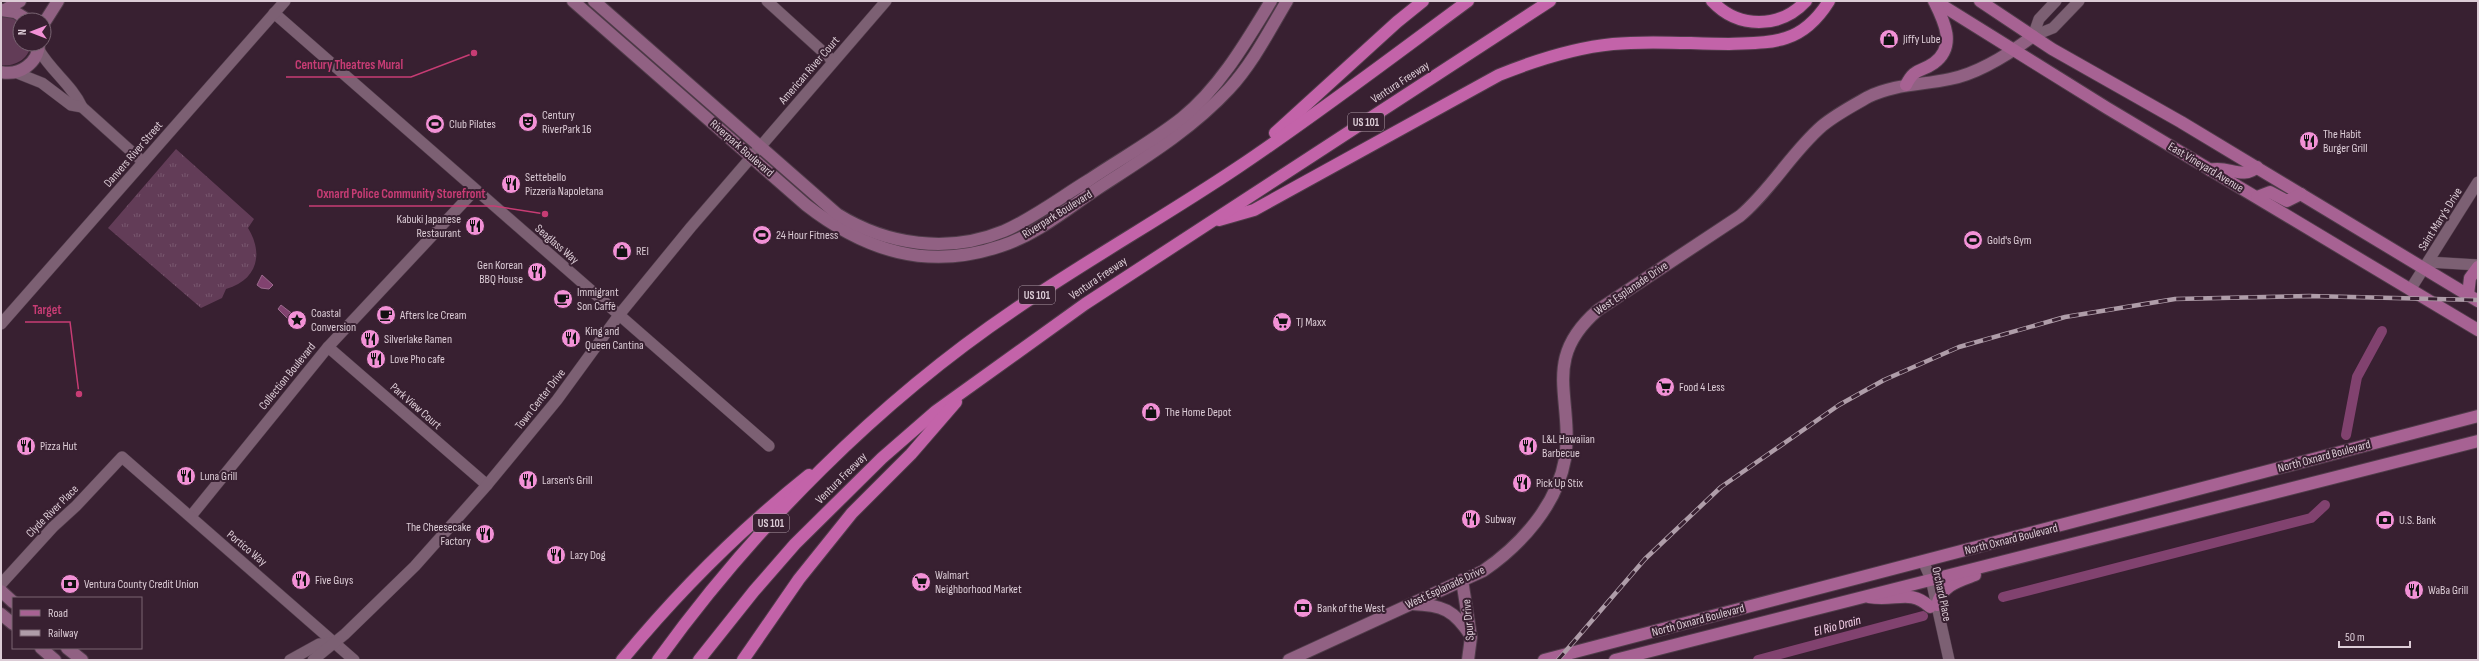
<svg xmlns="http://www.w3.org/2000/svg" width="2479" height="661" font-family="'Sofia Sans Condensed',sans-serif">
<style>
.grass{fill:url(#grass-tufts)}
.garden{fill:#623c57}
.water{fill:#81426f;stroke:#9c6b8e}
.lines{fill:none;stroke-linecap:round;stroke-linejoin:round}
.canal{stroke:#81426f;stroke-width:10}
.street-casing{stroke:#503c4a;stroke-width:12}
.secondary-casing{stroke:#503c4a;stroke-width:14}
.primary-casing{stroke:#503c4a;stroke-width:14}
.highway-casing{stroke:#503c4a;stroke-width:14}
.street{stroke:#7c6073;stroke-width:11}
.secondary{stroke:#916183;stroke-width:12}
.primary{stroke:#a76293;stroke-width:12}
.highway{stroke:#c363a9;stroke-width:12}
.rail-casing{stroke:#af9da9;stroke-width:4.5}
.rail{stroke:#382031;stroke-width:3;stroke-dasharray:9;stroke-linecap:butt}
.labels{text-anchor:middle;stroke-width:4;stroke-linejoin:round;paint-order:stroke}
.shield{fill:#382031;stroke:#ab98a4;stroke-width:1}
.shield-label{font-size:11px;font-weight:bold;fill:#dcccd6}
.poi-label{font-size:12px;fill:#dcccd6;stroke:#382031;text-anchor:start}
.street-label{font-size:12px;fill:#dcccd6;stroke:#382031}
.water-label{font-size:13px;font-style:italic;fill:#fad4ed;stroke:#382031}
.leader{fill:none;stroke:#c73c74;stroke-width:1.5}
.callout-dot{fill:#c73c74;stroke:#382031;stroke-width:1.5}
.callout-label{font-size:13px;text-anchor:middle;font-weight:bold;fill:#c73c74;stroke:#382031;stroke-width:4;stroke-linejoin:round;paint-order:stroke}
</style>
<defs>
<pattern id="grass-tufts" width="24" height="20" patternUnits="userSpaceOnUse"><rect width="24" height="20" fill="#623c57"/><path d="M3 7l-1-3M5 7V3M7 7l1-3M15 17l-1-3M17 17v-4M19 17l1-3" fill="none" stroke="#78576e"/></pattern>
</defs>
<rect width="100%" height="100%" fill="#382031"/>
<path class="grass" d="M176,149L254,219L248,228C264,254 257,280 226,289L222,298L201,308L108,228Z"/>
<path class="garden" d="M1,17H9L20,21V44H31C29,59 15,67 1,65Z"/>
<g class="water">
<polygon points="262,275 273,285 269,289 261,288 257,285"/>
<polygon points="281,305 303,322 297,328 278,309"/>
</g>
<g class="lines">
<g class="canal">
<polyline points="2346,435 2357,377 2382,331"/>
<polyline points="2003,597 2311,518 2325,505"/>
<polyline points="1758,660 1923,616"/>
</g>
<g class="street-casing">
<g id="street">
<polyline points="767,1 833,61"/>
<polyline points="274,13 769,446"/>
<polyline points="2033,36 2053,28 2079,1"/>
<polyline points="2033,36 2039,19 2056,1"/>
<path d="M39,50C51,71 72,85 82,107L143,162"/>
<polyline points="17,73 42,83 71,105 82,107"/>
<polyline points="2428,262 2478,265"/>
<polyline points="2410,290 2478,182"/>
<polyline points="1,324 285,1"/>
<polyline points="328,347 487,485"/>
<polyline points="191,516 328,347 475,190"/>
<polyline points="1923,561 1931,579 1949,660"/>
<polyline points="1,584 53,527 76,506 122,457 354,660"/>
<polyline points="290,660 319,644 333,643"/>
<polyline points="313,660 345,634 415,566 487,485 557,400 619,315 691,227 886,1"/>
</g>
</g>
<g class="secondary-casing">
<g id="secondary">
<path d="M573,1L806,205C865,251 928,271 1001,246C1036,235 1067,209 1097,189C1143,159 1191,130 1229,89C1253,63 1269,31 1287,1"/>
<path d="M594,1L837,214C887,245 948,254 1004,231C1034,218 1061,197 1089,180C1120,159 1153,141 1182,118C1220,87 1246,42 1271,1"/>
<polyline points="1,10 15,12 28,20"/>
<polyline points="5,10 20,1"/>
<polyline points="44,23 58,1"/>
<path d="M1,72C20,76 38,63 39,44"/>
<polyline points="1462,580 1471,637 1468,660"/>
<polyline points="1,591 13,602"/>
<path d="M1412,604C1443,605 1454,610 1471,636"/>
<polyline points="1,614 13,624"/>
<polyline points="41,648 55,660"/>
<polyline points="67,648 82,660"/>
<path d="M1289,660L1483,571C1521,545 1557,505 1565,459C1574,397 1540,360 1598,310L1740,216C1771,190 1791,153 1822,126C1835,115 1852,106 1868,97C1894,84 1922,85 1950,79C1980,73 2009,54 2033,36"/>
</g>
</g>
<g class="primary-casing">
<g id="primary">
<polyline points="1935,1 2107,108 2478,330"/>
<polyline points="1980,1 2052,49 2181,122 2478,301"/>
<path d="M1906,85C1915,67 1920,73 1934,63C1957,46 1944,21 1934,1"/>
<path d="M2210,170C2227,165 2243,180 2257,167"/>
<polyline points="2257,197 2270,192 2287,201 2301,194"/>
<polyline points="2468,295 2470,278 2478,267"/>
<path d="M1869,597C1895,602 1910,588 1930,607"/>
<path d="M1937,605C1942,585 1959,581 1975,575"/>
<polyline points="1544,660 2478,416"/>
<polyline points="1615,660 2478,441"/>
</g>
</g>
<g class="highway-casing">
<g id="highway">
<path d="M1712,1C1738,29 1780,29 1806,1"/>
<polyline points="1275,133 1397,22 1423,1"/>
<path d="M1219,220L1254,210L1499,75C1536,60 1573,48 1613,44C1651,40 1691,44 1729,44C1748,43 1768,44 1786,38C1805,32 1819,17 1829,1"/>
<path d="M622,660C678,592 740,530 809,475"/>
<path d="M658,660C754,527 878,402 1014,310C1087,260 1164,217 1237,168C1316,115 1392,57 1468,1"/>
<polyline points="699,660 754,591 795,544 882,458 936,411 1085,304 1550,1"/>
<polyline points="743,660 799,579 852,513 911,454 956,402"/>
</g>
</g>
<use href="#street" class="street"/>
<use href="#secondary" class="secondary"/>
<use href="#primary" class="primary"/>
<use href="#highway" class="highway"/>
<g class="rail-casing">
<polyline id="rail" points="1558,660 1645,559 1721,487 1839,405 1884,380 1959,347 2065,317 2175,299 2309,296 2478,300"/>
</g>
<use href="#rail" class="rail"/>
</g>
<defs>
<g id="shop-disc" transform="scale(1)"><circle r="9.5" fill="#f291d6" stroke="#382031"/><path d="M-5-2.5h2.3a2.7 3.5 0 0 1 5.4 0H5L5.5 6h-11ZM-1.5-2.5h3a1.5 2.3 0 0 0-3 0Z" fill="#111"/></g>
<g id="theatre-disc" transform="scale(1)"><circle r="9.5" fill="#f291d6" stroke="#382031"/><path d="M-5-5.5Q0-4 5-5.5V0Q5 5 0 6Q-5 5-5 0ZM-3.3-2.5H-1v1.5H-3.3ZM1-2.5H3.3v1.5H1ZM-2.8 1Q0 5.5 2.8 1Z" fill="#111"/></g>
<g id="stadium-disc" transform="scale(1)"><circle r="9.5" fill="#f291d6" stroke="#382031"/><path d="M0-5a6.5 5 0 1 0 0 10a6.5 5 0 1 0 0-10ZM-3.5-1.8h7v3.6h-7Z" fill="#111"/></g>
<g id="restaurant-disc" transform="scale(1)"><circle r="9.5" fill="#f291d6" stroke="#382031"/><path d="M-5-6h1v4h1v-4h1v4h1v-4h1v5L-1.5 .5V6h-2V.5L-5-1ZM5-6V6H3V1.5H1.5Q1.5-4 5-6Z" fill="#111"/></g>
<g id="cafe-disc" transform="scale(1)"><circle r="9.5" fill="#f291d6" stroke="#382031"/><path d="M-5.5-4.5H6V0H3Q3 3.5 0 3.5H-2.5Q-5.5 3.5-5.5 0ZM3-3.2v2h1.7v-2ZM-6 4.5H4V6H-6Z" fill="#111"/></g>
<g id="sight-disc" transform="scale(1)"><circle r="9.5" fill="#f291d6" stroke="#382031"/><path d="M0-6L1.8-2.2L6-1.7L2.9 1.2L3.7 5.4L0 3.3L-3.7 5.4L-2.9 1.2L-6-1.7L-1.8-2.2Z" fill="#111"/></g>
<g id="supermarket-disc" transform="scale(1)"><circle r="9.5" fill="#f291d6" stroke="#382031"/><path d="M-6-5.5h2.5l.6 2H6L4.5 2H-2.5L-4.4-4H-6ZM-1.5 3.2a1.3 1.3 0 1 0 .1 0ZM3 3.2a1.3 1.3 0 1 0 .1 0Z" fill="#111"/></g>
<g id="bank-disc" transform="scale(1)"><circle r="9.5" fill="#f291d6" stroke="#382031"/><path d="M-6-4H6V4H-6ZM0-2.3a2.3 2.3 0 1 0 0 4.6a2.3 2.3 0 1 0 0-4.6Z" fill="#111"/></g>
</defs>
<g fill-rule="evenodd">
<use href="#shop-disc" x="1889" y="39"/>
<use href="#theatre-disc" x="528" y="122"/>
<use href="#stadium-disc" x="435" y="124"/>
<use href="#restaurant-disc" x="2309" y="141"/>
<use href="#restaurant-disc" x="511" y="184"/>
<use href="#restaurant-disc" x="475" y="226"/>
<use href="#stadium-disc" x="762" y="235"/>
<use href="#stadium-disc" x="1973" y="240"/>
<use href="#shop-disc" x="622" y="251"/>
<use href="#restaurant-disc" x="537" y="272"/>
<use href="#cafe-disc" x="563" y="299"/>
<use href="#cafe-disc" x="386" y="315"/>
<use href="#sight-disc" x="297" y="320"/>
<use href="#supermarket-disc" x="1282" y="322"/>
<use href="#restaurant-disc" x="571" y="338"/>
<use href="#restaurant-disc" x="370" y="339"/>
<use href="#restaurant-disc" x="376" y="359"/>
<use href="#supermarket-disc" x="1665" y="387"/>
<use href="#shop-disc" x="1151" y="412"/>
<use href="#restaurant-disc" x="26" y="446"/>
<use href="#restaurant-disc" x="1528" y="446"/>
<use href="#restaurant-disc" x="186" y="476"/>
<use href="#restaurant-disc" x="528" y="480"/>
<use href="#restaurant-disc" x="1522" y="483"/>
<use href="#restaurant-disc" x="1471" y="519"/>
<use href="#bank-disc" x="2385" y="520"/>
<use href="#restaurant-disc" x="485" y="534"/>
<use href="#restaurant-disc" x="556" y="555"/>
<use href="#restaurant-disc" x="301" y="580"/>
<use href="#supermarket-disc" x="921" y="582"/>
<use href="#bank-disc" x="70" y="584"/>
<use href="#restaurant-disc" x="2414" y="590"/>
<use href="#bank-disc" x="1303" y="608"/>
</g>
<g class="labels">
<g class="shield">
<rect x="1348" y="113" width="36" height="18" rx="3"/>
<rect x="1019" y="286" width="36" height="18" rx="3"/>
<rect x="753" y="514" width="36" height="18" rx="3"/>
</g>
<g class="shield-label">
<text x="1366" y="126">US 101</text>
<text x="1037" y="299">US 101</text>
<text x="771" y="527">US 101</text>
</g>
<g class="poi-label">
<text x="1903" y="43">Jiffy Lube</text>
<text x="542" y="119">Century<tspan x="542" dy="14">RiverPark 16</tspan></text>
<text x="449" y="128">Club Pilates</text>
<text x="2323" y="138">The Habit<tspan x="2323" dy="14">Burger Grill</tspan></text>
<text x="525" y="181">Settebello<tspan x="525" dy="14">Pizzeria Napoletana</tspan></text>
<text x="461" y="223" text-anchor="end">Kabuki Japanese<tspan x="461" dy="14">Restaurant</tspan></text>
<text x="776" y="239">24 Hour Fitness</text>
<text x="1987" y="244">Gold's Gym</text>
<text x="636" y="255">REI</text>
<text x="523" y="269" text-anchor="end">Gen Korean<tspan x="523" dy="14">BBQ House</tspan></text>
<text x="577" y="296">Immigrant<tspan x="577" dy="14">Son Caffè</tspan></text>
<text x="311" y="317">Coastal<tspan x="311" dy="14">Conversion</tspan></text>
<text x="400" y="319">Afters Ice Cream</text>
<text x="1296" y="326">TJ Maxx</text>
<text x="585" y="335">King and<tspan x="585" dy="14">Queen Cantina</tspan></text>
<text x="384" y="343">Silverlake Ramen</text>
<text x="390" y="363">Love Pho cafe</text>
<text x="1679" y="391">Food 4 Less</text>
<text x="1165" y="416">The Home Depot</text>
<text x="1542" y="443">L&amp;L Hawaiian<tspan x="1542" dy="14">Barbecue</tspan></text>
<text x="40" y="450">Pizza Hut</text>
<text x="200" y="480">Luna Grill</text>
<text x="542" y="484">Larsen's Grill</text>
<text x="1536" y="487">Pick Up Stix</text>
<text x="1485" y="523">Subway</text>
<text x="2399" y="524">U.S. Bank</text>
<text x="471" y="531" text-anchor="end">The Cheesecake<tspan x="471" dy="14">Factory</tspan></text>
<text x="570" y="559">Lazy Dog</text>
<text x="935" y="579">Walmart<tspan x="935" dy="14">Neighborhood Market</tspan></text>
<text x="315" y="584">Five Guys</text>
<text x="84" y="588">Ventura County Credit Union</text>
<text x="2428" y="594">WaBa Grill</text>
<text x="1317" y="612">Bank of the West</text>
</g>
<g class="street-label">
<text transform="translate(809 70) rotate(-49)" y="4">American River Court</text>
<text transform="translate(1400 82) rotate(-33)" y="4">Ventura Freeway</text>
<text transform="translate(742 148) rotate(41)" y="4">Riverpark Boulevard</text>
<text transform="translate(133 154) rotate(-49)" y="4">Danvers River Street</text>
<text transform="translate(2206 167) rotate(31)" y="4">East Vineyard Avenue</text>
<text transform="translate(1057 214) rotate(-32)" y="4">Riverpark Boulevard</text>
<text transform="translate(2440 219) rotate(-58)" y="4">Saint Mary's Drive</text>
<text transform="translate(557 244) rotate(41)" y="4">Seaglass Way</text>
<text transform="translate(1098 278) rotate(-34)" y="4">Ventura Freeway</text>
<text transform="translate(1631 288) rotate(-34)" y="4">West Esplanade Drive</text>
<text transform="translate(287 376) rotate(-51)" y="4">Collection Boulevard</text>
<text transform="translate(540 399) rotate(-52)" y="4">Town Center Drive</text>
<text transform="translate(416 406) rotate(41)" y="4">Park View Court</text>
<text transform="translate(2324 456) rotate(-15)" y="4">North Oxnard Boulevard</text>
<text transform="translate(841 478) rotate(-45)" y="4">Ventura Freeway</text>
<text transform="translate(52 511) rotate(-45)" y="4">Clyde River Place</text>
<text transform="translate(2011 539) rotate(-14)" y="4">North Oxnard Boulevard</text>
<text transform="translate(247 548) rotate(40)" y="4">Portico Way</text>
<text transform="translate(1445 587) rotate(-25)" y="4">West Esplanade Drive</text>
<text transform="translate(1942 594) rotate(78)" y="4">Orchard Place</text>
<text transform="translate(1468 620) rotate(-95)" y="4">Spur Drive</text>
<text transform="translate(1698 620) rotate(-15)" y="4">North Oxnard Boulevard</text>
</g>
<g class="water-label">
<text transform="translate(1837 625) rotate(-15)" y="5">El Rio Drain</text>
</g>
</g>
<path class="leader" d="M474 53L411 77H286M545 214L494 206H309M79 394L70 322H25"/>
<g class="callout-dot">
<circle cx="474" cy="53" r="4"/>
<circle cx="545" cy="214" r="4"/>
<circle cx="79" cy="394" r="4"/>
</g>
<g class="callout-label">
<text x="349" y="69">Century Theatres Mural</text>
<text x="401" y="198">Oxnard Police Community Storefront</text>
<text x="47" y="314">Target</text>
</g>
<rect width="2479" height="661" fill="none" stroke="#dcccd6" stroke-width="4"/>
<rect x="12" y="597" width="130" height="52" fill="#382031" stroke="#7a6573"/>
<rect x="20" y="610" width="20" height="6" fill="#a76293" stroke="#7a6573"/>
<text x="48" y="617" font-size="12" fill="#dcccd6">Road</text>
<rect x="20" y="630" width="20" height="6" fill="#af9da9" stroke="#7a6573"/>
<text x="48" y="637" font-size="12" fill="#dcccd6">Railway</text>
<g transform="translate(32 32) rotate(270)"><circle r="19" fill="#382031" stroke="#7a6573"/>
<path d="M0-3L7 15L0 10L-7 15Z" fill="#f291d6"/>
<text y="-6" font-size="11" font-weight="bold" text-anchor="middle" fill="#dcccd6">N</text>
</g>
<path d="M2339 641v6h71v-6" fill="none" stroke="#dcccd6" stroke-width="2"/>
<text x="2345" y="641" font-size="12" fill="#dcccd6" stroke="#382031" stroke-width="3" paint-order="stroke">50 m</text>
</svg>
